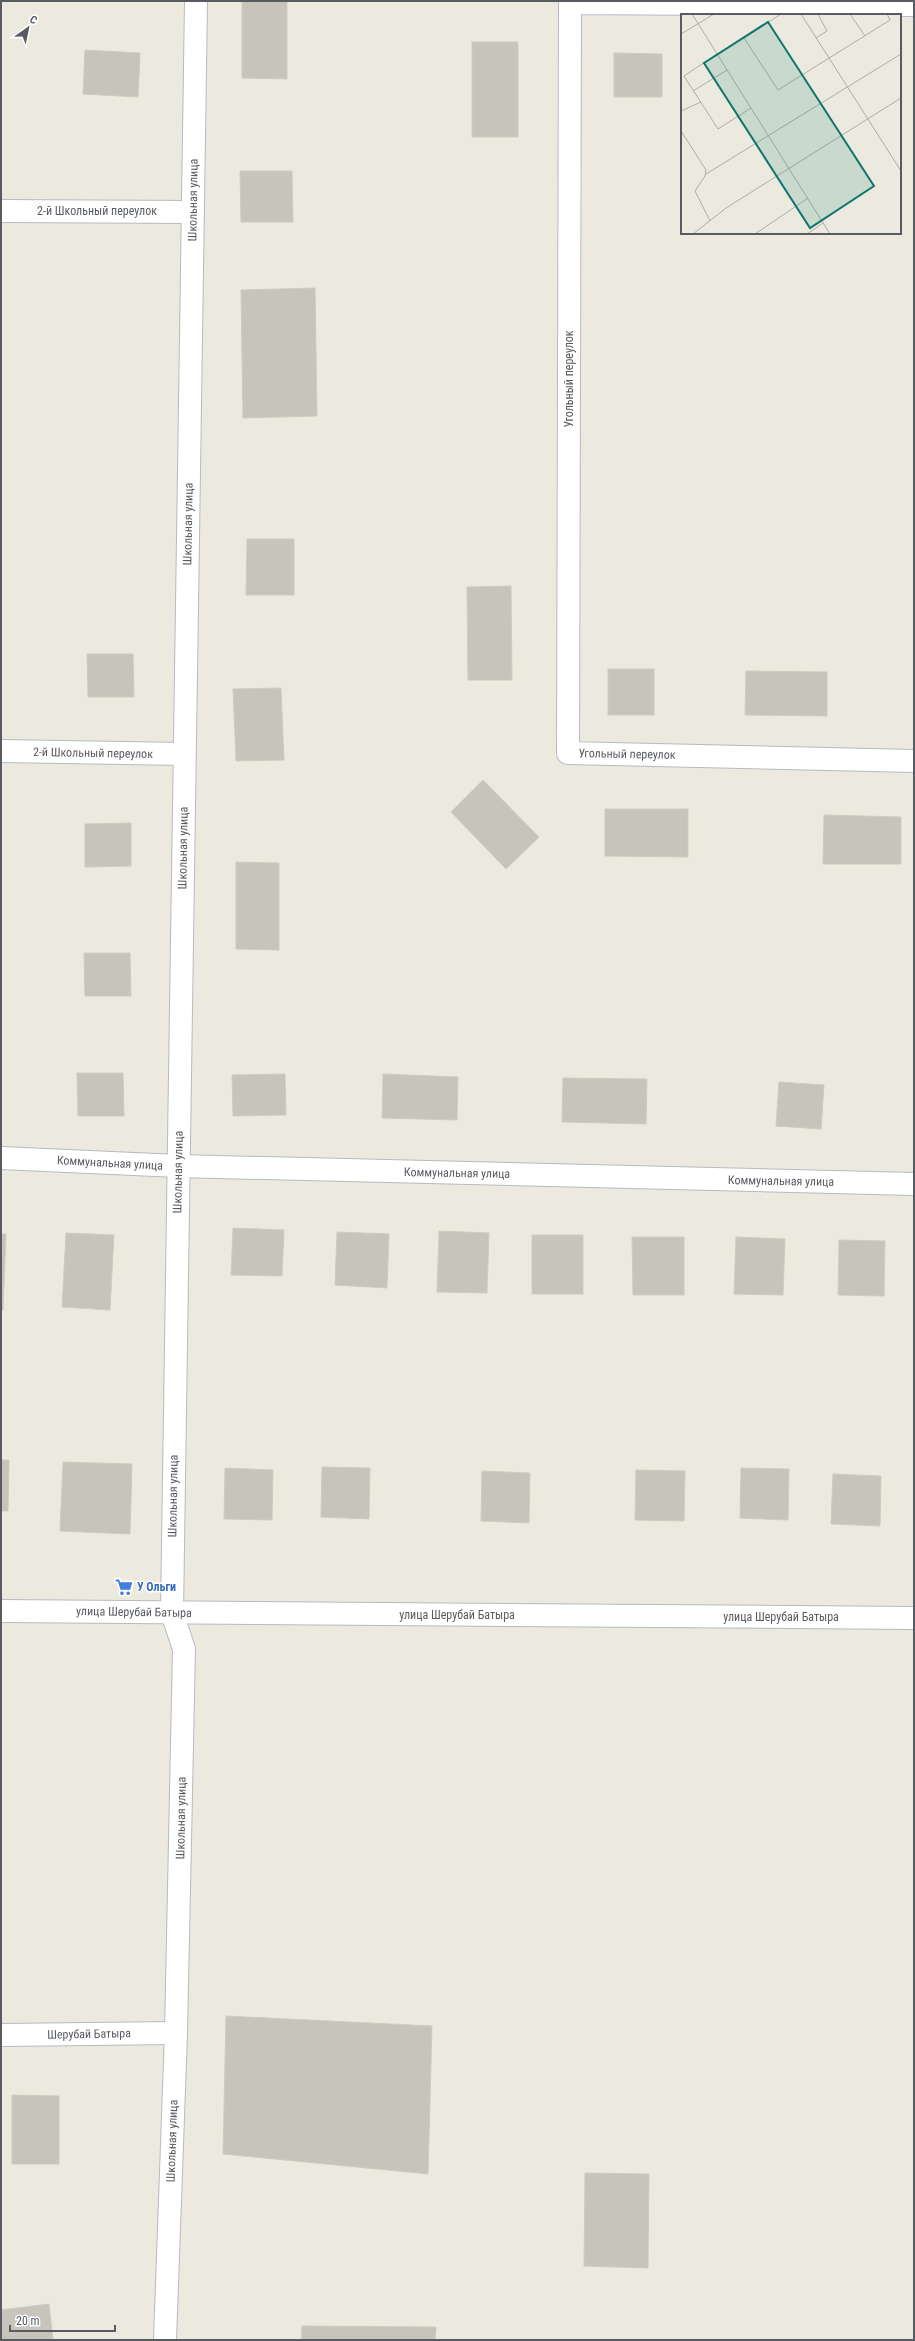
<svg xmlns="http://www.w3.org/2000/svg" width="915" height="2341" font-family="'Roboto Condensed',sans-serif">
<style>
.building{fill:#c7c4bc;stroke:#d1cbbd}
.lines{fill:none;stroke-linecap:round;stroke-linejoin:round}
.minor-casing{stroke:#b7babf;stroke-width:24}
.tertiary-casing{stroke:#b7babf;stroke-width:24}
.minor{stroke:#fff;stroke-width:22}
.tertiary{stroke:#fff;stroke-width:22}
.labels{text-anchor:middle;stroke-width:3;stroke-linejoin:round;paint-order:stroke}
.street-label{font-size:12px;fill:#585c61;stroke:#fff}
.shop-label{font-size:12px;font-weight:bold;fill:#366cbe;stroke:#fff;text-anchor:start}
.inset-road{fill:none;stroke:#adada9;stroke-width:1}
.view{fill:#0f766e;fill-opacity:0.15;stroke:#0f766e;stroke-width:2}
.inset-edge{fill:none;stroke:#585c61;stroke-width:2}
</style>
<rect width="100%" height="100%" fill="#eceadf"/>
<g class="building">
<polygon points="242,1 287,1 287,79 242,78"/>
<rect x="472" y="42" width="46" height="95"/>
<polygon points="85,50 140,53 138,97 83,94"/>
<polygon points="614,53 662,54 662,97 614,97"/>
<polygon points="240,171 292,171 293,222 241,222"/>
<polygon points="315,288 317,416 243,418 241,290"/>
<polygon points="247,539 294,539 294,595 246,595"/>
<polygon points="511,586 512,680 468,680 467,587"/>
<polygon points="87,654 133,654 134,697 88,697"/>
<rect x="608" y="669" width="46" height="46"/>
<polygon points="746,671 827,672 827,716 745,715"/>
<polygon points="281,688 284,760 236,761 233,689"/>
<polygon points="483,780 539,837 506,869 451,812"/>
<polygon points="605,809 688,809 688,857 605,856"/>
<polygon points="824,815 901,817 901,864 823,864"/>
<polygon points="131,823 131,866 85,867 85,824"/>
<polygon points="236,862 279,863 279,950 236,949"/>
<polygon points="84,953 130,953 131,996 85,996"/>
<polygon points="77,1073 123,1073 124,1116 78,1116"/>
<polygon points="285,1074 286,1115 233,1116 232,1075"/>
<polygon points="383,1074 458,1077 457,1120 382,1118"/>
<polygon points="563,1078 647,1079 646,1124 562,1122"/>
<polygon points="779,1082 824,1085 821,1129 776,1126"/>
<polygon points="233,1228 284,1230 282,1276 231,1275"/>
<polygon points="439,1231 489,1233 487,1293 437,1292"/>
<polygon points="337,1232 389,1234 387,1288 335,1285"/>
<polygon points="66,1233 114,1235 110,1310 62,1307"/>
<polygon points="1,1234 6,1234 3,1310 1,1310"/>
<rect x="532" y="1235" width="51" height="59"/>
<polygon points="632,1237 684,1237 684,1295 633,1295"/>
<polygon points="736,1237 785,1239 783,1295 734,1294"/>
<polygon points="839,1240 885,1241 884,1296 838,1295"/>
<polygon points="1,1460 9,1460 8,1511 1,1511"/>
<polygon points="63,1462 132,1464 130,1534 60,1531"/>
<polygon points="322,1467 370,1468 369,1519 321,1517"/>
<polygon points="225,1468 273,1470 272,1520 224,1519"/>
<polygon points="741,1468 789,1469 788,1520 740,1518"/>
<polygon points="636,1470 685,1471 684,1521 635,1520"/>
<polygon points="482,1471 530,1473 529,1523 481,1521"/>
<polygon points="833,1474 881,1476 880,1526 831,1524"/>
<polygon points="226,2016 432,2026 428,2174 223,2154"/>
<polygon points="12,2095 59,2096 59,2164 12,2164"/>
<polygon points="585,2173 649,2174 648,2268 584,2266"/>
<polygon points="49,2304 53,2340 1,2340 1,2310"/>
<polygon points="302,2326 436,2327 435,2340 301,2340"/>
</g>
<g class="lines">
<g class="minor-casing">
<g id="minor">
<polyline points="914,5 570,3 568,753 914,761"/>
<polyline points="1,211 193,212"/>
<polyline points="1,751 184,754"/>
<polyline points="1,1158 178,1166 914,1184"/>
<polyline points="1,2035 176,2033"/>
<polyline points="165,2340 176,2033 184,1649 172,1613 196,1"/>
</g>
</g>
<g class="tertiary-casing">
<polyline id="tertiary" points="1,1611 914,1618"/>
</g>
<use href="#minor" class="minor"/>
<use href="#tertiary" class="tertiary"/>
</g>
<defs>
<g id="supermarket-bare" transform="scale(1.38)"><path d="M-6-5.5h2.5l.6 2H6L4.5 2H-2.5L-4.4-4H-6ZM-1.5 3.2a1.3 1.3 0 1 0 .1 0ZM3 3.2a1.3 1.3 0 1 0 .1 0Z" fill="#3f7fe0" stroke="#fff" stroke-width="2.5" paint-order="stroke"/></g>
</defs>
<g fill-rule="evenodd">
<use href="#supermarket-bare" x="124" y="1587"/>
</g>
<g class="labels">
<g class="street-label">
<text transform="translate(193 200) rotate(-89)" y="4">Школьная улица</text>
<text x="97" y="215">2-й Школьный переулок</text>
<text transform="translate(569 379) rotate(-90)" y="4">Угольный переулок</text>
<text transform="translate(188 524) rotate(-89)" y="4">Школьная улица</text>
<text transform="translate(93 753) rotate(1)" y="4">2-й Школьный переулок</text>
<text transform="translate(627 754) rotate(1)" y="4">Угольный переулок</text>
<text transform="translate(183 848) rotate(-89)" y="4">Школьная улица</text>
<text transform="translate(110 1163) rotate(3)" y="4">Коммунальная улица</text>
<text transform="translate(178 1172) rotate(-89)" y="4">Школьная улица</text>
<text transform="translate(457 1173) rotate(1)" y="4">Коммунальная улица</text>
<text transform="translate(781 1181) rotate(1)" y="4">Коммунальная улица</text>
<text transform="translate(173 1496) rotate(-89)" y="4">Школьная улица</text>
<text transform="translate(134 1612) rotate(1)" y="4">улица Шерубай Батыра</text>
<text x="457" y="1619">улица Шерубай Батыра</text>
<text x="781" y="1621">улица Шерубай Батыра</text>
<text transform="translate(181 1818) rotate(-89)" y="4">Школьная улица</text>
<text transform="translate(89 2034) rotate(-1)" y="4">Шерубай Батыра</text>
<text transform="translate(172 2141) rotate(-88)" y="4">Школьная улица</text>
</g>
<g class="shop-label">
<text x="137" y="1591">У Ольги</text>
</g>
</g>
<g transform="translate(681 14)">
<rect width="220" height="220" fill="#eceadf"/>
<path class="inset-road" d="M11,0L149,220M100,0L63,24L97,76L209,6L206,0M120,0L220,157M169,0L184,22M0,20L33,0M135,24L146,17L137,0M36,40L3,62L37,115L70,94M12,77L46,56M0,97L20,88M0,117L25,156L24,162L14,177L29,207M25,160L220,40M12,220L45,194L220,84M74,220L127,184M126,220L142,209"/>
<path class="view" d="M87,8L193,172L129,214L23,49Z"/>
<rect width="220" height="220" class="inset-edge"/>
</g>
<rect width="915" height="2341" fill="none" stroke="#585c61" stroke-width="4"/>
<g transform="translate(28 28) rotate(33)" stroke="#ffffff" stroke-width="3" paint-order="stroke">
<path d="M0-3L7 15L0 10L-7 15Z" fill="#585c61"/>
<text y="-6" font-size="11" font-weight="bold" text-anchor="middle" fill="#585c61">С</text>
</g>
<path d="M10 2325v6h105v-6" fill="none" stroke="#585c61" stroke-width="2"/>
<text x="16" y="2325" font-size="12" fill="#585c61" stroke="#ffffff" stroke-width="3" paint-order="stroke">20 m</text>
</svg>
